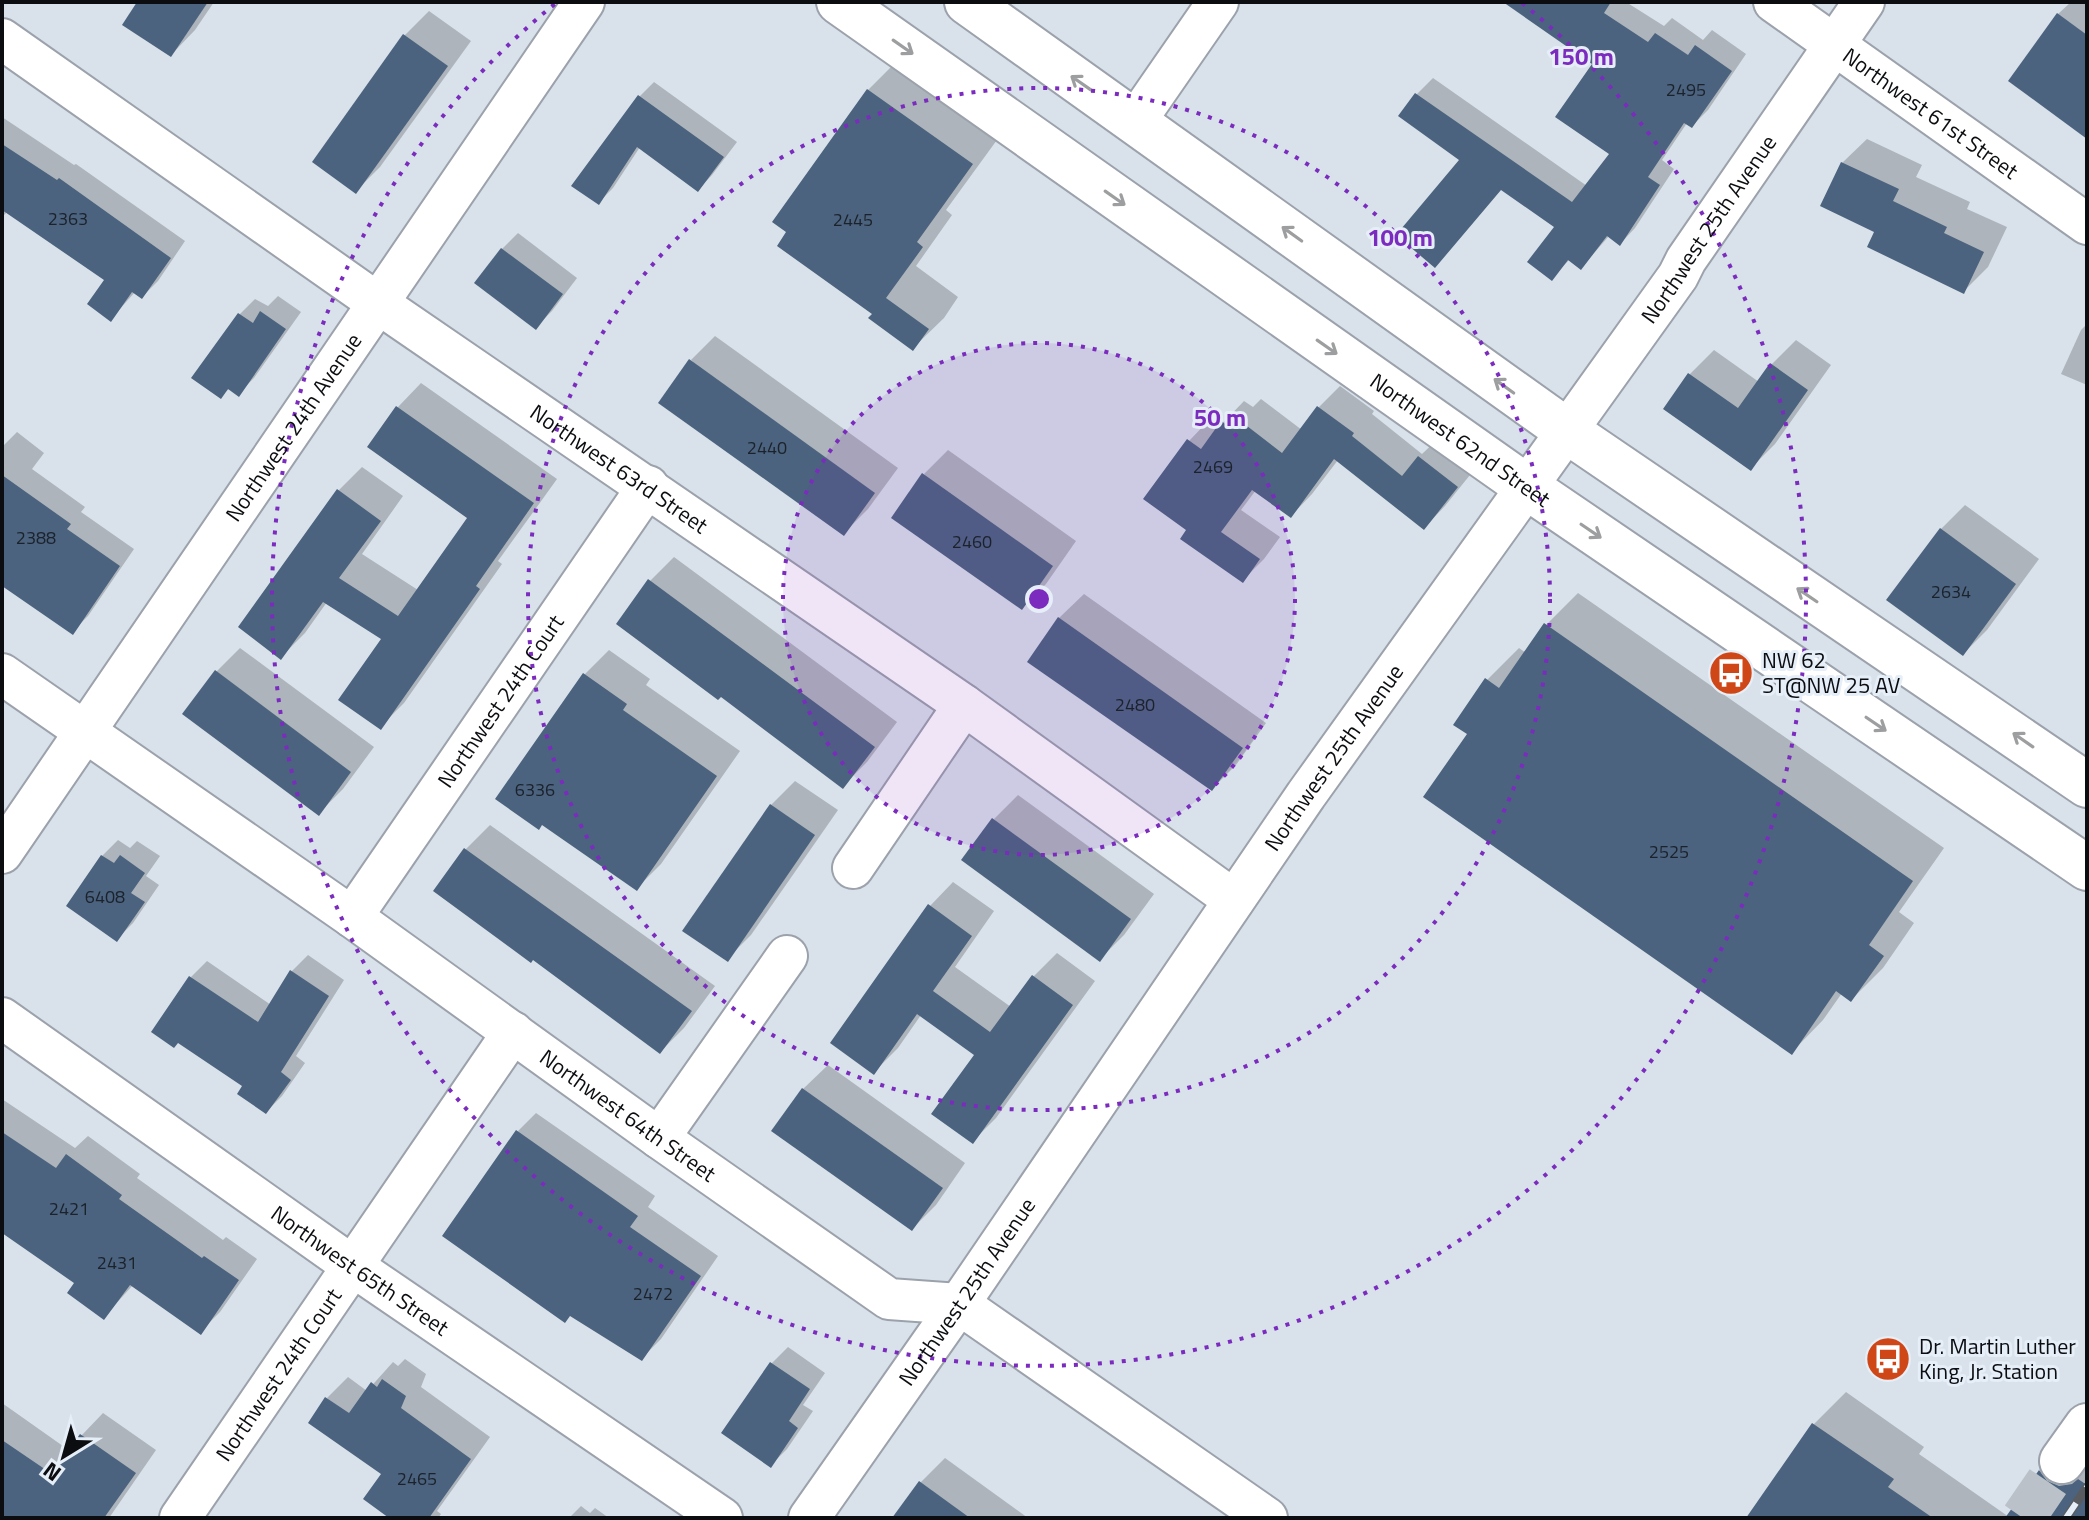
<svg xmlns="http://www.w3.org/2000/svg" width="2089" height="1520" font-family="'Titillium Web',sans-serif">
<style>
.shadow{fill:#0003}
.building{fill:#4b637e}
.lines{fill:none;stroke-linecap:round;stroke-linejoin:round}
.major-tunnel{stroke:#bac1c9;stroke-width:44;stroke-dasharray:44 22;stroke-linecap:butt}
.minor-casing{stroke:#9ba2ab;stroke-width:44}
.major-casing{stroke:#9ba2ab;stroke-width:48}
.minor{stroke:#fff;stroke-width:40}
.major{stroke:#fff;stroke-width:44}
.rail-casing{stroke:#585c61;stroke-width:9}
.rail{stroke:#e6eef8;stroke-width:6;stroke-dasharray:18;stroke-linecap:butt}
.oneway{stroke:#9d9e9f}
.ring{fill:none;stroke:#7b2cbf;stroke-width:4;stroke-dasharray:4 8}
.labels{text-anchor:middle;stroke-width:6;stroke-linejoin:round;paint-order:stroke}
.number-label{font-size:18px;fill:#1b222c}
.street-label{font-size:22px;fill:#0b0d10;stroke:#e6eef8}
.poi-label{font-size:22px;fill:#0b0d10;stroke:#e6eef8;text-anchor:start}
.centre{fill:#7b2cbf;stroke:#e6eef8;stroke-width:4}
.ring-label{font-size:24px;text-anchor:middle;font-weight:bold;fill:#7b2cbf;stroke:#e6eef8;stroke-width:6;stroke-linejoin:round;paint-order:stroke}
</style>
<rect width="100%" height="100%" fill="#d9e1ea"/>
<g class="shadow">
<polygon points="140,2 214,2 195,30 171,55"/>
<polygon points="1506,2 1626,2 1664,26 1672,18 1703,40 1712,30 1746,54 1708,110 1692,126 1687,123 1662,160 1674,169 1635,228 1620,244 1609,236 1581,268 1570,259 1552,278 1557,227 1502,188 1435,265 1462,159 1401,116 1417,94 1433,78 1587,186 1612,154 1594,64"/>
<polygon points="2071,2 2087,2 2087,135 2058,14"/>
<polygon points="429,11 471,41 380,167 356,191 314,161 405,35"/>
<polygon points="899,59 1002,133 946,210 952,215 916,266 958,297 944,318 913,348 874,313 868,90"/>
<polygon points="654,82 737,142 712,175 698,190 640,147 613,188 598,203 574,186 640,96"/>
<polygon points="2,117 74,165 76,164 185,241 158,281 142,297 135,292 111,319 107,279 8,211 2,217"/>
<polygon points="1867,139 1922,165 1916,177 1970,202 1967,209 2007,227 1988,267 1964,291 1877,231 1842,163"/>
<polygon points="518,233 577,278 552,311 536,327 476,283 502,249"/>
<polygon points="278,296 301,312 254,378 238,394 230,388 221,396 239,315 255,299 268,306"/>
<polygon points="2087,324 2087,385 2061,374 2081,330"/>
<polygon points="715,336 898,468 868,509 844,533 691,360"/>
<polygon points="1796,340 1831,365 1775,444 1751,468 1666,408 1690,374 1714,350 1759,382 1772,364"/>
<polygon points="421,383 557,479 498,561 502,564 404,703 380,727 384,639 327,602 305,633 281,657 338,491 362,467 403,496 362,554 418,590 470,518 370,447 398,407"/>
<polygon points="1340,386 1374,411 1372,414 1422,454 1441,436 1478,465 1445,506 1424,528 1338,460 1312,494 1291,516 1256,490 1241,510 1280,537 1264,559 1242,581 1189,530 1189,441 1210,419 1220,426 1244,401 1253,407 1261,399 1302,430 1318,408"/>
<polygon points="17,432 44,453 32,469 85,507 81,512 134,549 88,616 72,632 2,583 2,447"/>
<polygon points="948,450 1076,541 1046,584 1022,608 924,474"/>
<polygon points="1965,505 2039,559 1987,630 1963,654 1941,529"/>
<polygon points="674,557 897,722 867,762 843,786 650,581"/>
<polygon points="1578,593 1944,848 1899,912 1914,923 1883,968 1851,1000 1842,993 1823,1020 1792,1052 1470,734 1487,680 1519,648 1526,653 1546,625"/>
<polygon points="1084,594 1266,723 1236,765 1212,789 1059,618"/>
<polygon points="240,648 374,747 343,789 319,813 216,672"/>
<polygon points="609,650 650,679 646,685 740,751 661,864 637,888 543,823 497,799 585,674"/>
<polygon points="795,781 838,810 751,935 727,959 685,930 771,805"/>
<polygon points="1018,795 1154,894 1124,935 1100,959 994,819"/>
<polygon points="490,825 715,986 684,1028 660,1052 533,958 435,891 466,849"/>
<polygon points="118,840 130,848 137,841 160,856 146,876 159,885 133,923 117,939 102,856"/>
<polygon points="953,882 994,911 955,967 1011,1007 1033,977 1057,953 1095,981 996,1118 973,1141 977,1055 921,1015 898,1048 874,1072 930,906"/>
<polygon points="308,955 344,980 296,1056 305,1063 282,1096 266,1112 245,1086 191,977 207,961 271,1005 292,971"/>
<polygon points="828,1065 965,1163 936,1205 912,1229 803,1089"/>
<polygon points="2,1099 75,1148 88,1136 140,1174 137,1178 223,1240 226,1237 257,1259 220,1312 200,1332 133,1285 104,1317 77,1282 2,1230"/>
<polygon points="536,1113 655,1196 648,1207 718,1256 661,1339 642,1358 570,1314 518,1131"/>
<polygon points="788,1347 825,1373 803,1405 813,1411 787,1449 771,1465 724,1433 772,1363"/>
<polygon points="405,1359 426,1374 421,1387 490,1437 437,1511 441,1514 438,1518 393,1518 384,1473 327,1398 348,1377 367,1391 393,1362 398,1366"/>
<polygon points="1846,1392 1924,1447 1919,1454 2009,1517 2040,1471 2072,1440 2087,1453 2087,1518 1768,1518 1755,1509 1814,1424"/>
<polygon points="2,1403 70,1451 82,1435 103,1413 156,1450 109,1518 2,1518"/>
<polygon points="945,1458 1028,1518 895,1518 920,1483"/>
<polygon points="581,1506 590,1513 595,1508 609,1518 569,1518"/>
</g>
<g class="building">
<polygon points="137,2 208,2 171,57 122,25"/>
<polygon points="1503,2 1611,2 1604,13 1648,42 1655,33 1688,55 1695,45 1732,71 1692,128 1684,123 1648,177 1660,185 1620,246 1607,236 1581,270 1568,260 1552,281 1527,262 1554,227 1501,190 1435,268 1396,235 1459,160 1398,116 1415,93 1572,202 1609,154 1555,117 1592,64"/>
<polygon points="2057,13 2087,35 2087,139 2008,81"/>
<polygon points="403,34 448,66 356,194 312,162"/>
<polygon points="867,89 973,164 917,242 923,247 886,298 929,329 913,351 868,318 872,314 777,246 786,232 772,222"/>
<polygon points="638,95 724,157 698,192 637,147 599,205 571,186"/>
<polygon points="2,144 57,180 59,178 171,258 142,299 132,292 111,322 87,304 104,280 2,210"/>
<polygon points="1841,162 1899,189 1893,201 1947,227 1944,233 1984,252 1964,294 1867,247 1874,232 1820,206"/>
<polygon points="501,248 563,294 536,330 474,283"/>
<polygon points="260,311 286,329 239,397 228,389 221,399 191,378 238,313 253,323"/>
<polygon points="689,359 875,493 844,536 658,403"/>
<polygon points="1770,363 1808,390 1751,471 1663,409 1688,373 1738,408"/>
<polygon points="396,406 534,503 476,586 480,589 381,730 338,700 381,639 323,602 281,660 238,627 337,489 381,521 339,578 398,616 467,518 367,447"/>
<polygon points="1317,406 1354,433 1352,436 1402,476 1418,456 1458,487 1424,530 1334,459 1291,518 1252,490 1221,532 1260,559 1243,583 1180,539 1186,530 1143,499 1187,439 1201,449 1221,421 1231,428 1238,419 1282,453"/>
<polygon points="922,473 1053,566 1022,610 891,518"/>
<polygon points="2,475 71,524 67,529 120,566 73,635 2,586"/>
<polygon points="1940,528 2016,584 1963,656 1886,600"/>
<polygon points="648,579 875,747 843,789 721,697 718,700 616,624"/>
<polygon points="1058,617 1243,748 1212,791 1027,662"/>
<polygon points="1544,623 1913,881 1869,945 1884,956 1851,1002 1836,991 1792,1055 1423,797 1467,734 1453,725 1485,678 1499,688"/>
<polygon points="215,670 351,772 319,816 182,714"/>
<polygon points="583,673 627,704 623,710 717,776 637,891 542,825 539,830 495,799"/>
<polygon points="770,804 815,835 728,962 682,931"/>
<polygon points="992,818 1131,919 1100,962 961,860"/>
<polygon points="464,848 692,1011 660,1054 533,960 531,963 433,891"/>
<polygon points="101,855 114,863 120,855 145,873 131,893 145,902 117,942 66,906"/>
<polygon points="928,904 972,936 933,991 990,1032 1032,975 1073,1005 973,1144 931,1114 974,1055 917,1014 874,1075 830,1043"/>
<polygon points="290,970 329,996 281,1072 291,1080 266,1114 237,1094 242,1086 178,1043 174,1048 151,1032 189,976 258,1022"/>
<polygon points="802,1088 943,1188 912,1231 771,1131"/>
<polygon points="516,1130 638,1216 630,1227 701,1276 642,1361 570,1316 565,1323 442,1236"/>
<polygon points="2,1132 56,1168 66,1154 122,1195 119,1199 202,1258 204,1256 239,1280 201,1335 130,1285 104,1320 67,1293 74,1283 2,1233"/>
<polygon points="770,1362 810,1389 789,1421 798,1428 771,1468 721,1433"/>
<polygon points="382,1379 406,1396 401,1408 471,1459 429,1518 389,1518 363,1499 381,1474 308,1423 325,1397 349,1413 371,1382 377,1387"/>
<polygon points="1812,1423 1894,1479 1888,1487 1933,1518 1746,1518"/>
<polygon points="80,1434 136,1473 104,1518 2,1518 2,1440 52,1474"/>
<polygon points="2039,1470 2047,1481 2059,1486 2072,1484 2078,1479 2087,1485 2087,1518 2005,1518"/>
<polygon points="919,1481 970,1518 892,1518"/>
</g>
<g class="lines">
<polyline class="major-tunnel" points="2023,1518 2062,1461"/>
<g class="minor-casing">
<g id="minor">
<path id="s1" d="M1774,2L2087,224"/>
<path id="s2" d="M2,39L379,304L964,705L1234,900"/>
<polyline points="1135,122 1218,2"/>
<path id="s3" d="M2,674L352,917L659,1138L889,1299L959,1304L1267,1518"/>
<path id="s4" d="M2,853L584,2"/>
<polyline points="853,868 964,705"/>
<path id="s5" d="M352,917L648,486"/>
<path id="s6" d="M2,1018L351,1265L722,1518"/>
<polyline points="659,1138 787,956"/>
<path id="s7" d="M180,1518L513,1032"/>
<path id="s8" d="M809,1518L959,1304L1306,795L1678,276L1686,260L1864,2"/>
</g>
</g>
<g class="major-casing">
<g id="major">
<path id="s9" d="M839,2L1527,487L2087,868"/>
<polyline points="967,2 1567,431 2087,785"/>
<polyline points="2062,1461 2087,1426"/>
</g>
</g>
<use href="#minor" class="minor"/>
<use href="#major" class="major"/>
<g class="rail-casing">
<polyline id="rail" points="2066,1518 2087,1487"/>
</g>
<use href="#rail" class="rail"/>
</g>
<defs><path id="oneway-shaft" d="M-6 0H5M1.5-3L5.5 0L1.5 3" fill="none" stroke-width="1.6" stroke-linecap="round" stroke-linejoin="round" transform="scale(2)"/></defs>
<g class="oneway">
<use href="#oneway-shaft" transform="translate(903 47) rotate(35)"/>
<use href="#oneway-shaft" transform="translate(1081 83) rotate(-145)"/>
<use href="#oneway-shaft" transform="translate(1115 198) rotate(35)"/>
<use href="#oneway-shaft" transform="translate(1292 234) rotate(-144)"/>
<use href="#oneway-shaft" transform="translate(1327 347) rotate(35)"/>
<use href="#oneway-shaft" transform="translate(1504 386) rotate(-144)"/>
<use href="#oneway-shaft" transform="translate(1591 531) rotate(34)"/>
<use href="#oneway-shaft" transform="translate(1807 595) rotate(-146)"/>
<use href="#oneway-shaft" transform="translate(1876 724) rotate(34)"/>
<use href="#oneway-shaft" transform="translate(2023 740) rotate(-145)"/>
</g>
<circle cx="1039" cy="599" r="256" fill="#7b2cbf" fill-opacity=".12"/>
<g class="ring">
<circle cx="1039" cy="599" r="256"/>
<circle cx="1039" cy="599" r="511"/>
<path d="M1522 3A767 767 0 1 1 556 3"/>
</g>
<defs>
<g id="bus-disc" transform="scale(2.3)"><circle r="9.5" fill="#cf4717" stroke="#e6eef8"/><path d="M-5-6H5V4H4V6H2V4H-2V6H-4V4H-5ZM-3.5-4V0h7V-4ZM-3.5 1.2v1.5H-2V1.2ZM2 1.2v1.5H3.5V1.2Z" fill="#fff"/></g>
</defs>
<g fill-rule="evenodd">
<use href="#bus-disc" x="1731" y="673"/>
<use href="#bus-disc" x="1888" y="1359"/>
</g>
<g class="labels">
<g class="number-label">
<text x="1686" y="96">2495</text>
<text x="68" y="225">2363</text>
<text x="853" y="226">2445</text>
<text x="767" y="454">2440</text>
<text x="1213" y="473">2469</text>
<text x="36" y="544">2388</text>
<text x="972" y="548">2460</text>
<text x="1951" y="598">2634</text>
<text x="1135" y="711">2480</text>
<text x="535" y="796">6336</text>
<text x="1669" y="858">2525</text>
<text x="105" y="903">6408</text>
<text x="69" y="1215">2421</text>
<text x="117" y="1269">2431</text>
<text x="653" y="1300">2472</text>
<text x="417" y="1485">2465</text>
</g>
<g class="street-label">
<text dy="8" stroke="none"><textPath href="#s1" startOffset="192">Northwest 61st Street</textPath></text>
<text dy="8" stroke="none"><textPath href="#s8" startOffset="1572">Northwest 25th Avenue</textPath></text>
<text dy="8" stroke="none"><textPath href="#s4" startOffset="516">Northwest 24th Avenue</textPath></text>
<text dy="8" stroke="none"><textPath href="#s9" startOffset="760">Northwest 62nd Street</textPath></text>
<text dy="8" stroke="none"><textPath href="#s2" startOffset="752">Northwest 63rd Street</textPath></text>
<text dy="8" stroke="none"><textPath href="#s5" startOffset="262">Northwest 24th Court</textPath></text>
<text dy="8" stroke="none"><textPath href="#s8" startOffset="924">Northwest 25th Avenue</textPath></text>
<text dy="8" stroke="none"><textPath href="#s3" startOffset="766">Northwest 64th Street</textPath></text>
<text dy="8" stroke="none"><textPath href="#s6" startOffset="438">Northwest 65th Street</textPath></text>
<text dy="8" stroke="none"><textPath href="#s8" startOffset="276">Northwest 25th Avenue</textPath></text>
<text dy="8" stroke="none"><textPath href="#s7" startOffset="174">Northwest 24th Court</textPath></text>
</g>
<g class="poi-label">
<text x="1762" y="668">NW 62<tspan x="1762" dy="25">ST@NW 25 AV</tspan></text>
<text x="1919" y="1354">Dr. Martin Luther<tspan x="1919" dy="25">King, Jr. Station</tspan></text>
</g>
</g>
<circle cx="1039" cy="599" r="12" class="centre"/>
<g class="ring-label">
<text x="1581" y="65">150 m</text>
<text x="1400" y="246">100 m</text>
<text x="1220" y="426">50 m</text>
</g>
<rect width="2089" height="1520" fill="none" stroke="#0b0d10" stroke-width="8"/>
<g transform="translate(64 1456) rotate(217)" stroke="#e6eef8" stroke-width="6" paint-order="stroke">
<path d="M0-6L14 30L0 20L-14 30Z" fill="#0b0d10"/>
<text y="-12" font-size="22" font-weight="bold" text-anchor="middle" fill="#0b0d10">N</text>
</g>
</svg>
